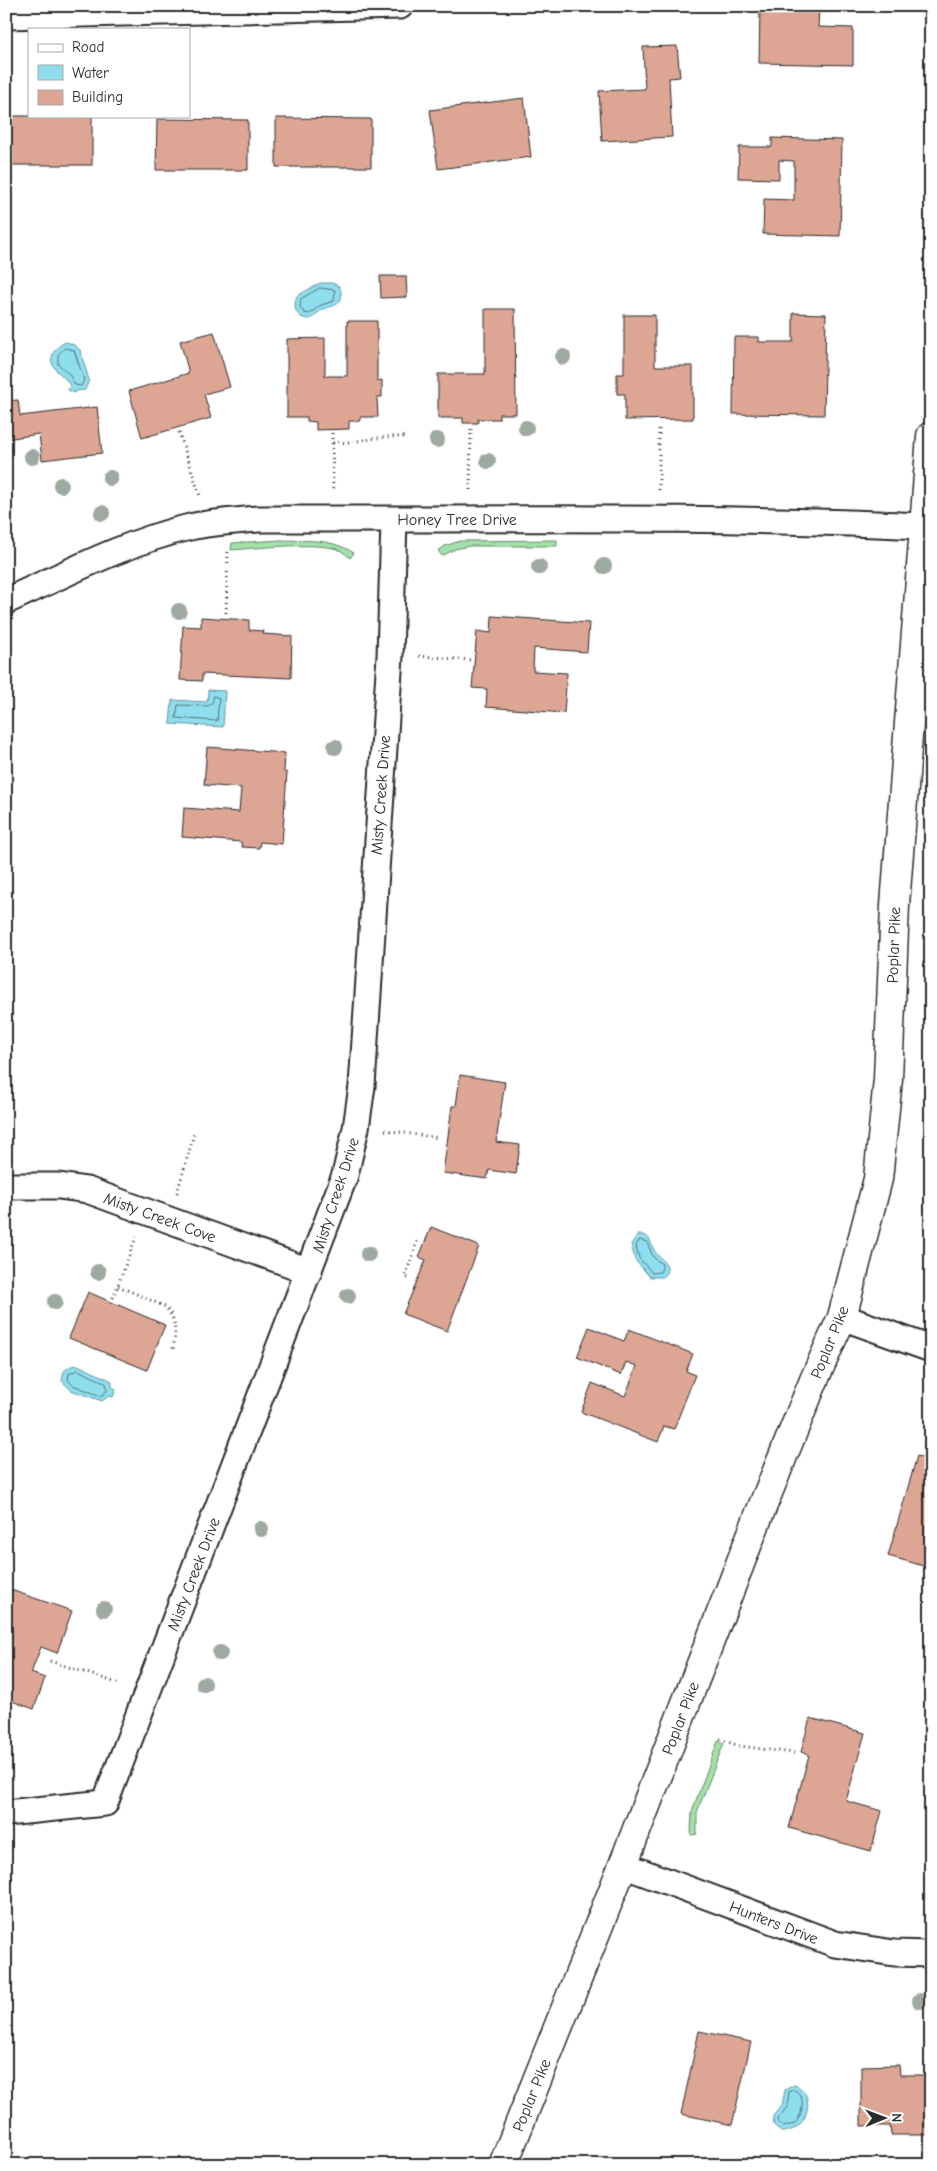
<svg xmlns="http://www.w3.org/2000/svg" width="937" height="2171" font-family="'Comic Neue',sans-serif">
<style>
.green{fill:#a2e2aa;stroke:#66866a}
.water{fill:#8fdeee;stroke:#6796a0}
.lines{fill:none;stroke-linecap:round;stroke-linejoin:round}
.shore{stroke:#537379;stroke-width:1}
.building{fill:#dca594;stroke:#2b2b2b}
.street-casing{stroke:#2b2b2b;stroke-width:29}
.secondary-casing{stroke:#2b2b2b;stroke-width:31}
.path{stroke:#2b2b2b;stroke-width:3;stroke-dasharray:1 4;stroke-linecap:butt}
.street{stroke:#fff;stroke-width:25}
.secondary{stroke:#fff;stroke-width:28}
.tree{fill:#9ea99f}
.labels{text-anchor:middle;stroke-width:4;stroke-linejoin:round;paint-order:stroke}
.street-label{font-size:16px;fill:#2b2b2b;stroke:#fff}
</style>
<rect width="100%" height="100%" fill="#fff"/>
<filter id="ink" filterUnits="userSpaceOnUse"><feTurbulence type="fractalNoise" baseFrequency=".02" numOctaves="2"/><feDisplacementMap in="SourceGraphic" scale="10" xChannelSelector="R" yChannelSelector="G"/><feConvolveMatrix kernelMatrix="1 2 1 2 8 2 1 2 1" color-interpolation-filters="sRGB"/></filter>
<g filter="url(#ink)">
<g class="green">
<path d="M281,540C307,541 331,538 354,553L350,558C346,554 342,551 337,549C313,542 257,548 231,550L232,543Z"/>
<polygon points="557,540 557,546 469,546 455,549 442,556 438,551 445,546 460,541"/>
<polygon points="718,1741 724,1743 697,1812 697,1834 691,1835 692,1811"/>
</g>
<g class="water">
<path d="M320,283H332L339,286C346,304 336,305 324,309C318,311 315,317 310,319C296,319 292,307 297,296Z"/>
<path d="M67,342L74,345L80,350L89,380L85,390L76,391L74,393L68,390L70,386C66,377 59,375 54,367C47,357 57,344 67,342Z"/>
<polygon points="208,690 225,691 223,727 170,724 172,700 207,702"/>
<path d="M638,1235C653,1234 649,1244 656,1253C663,1262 673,1265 663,1277H650L635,1260L631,1244Z"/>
<polygon points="78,1365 112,1381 112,1387 116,1389 113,1397 109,1396 102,1401 71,1390 62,1381 64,1371 71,1366"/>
<path d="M794,2085C817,2091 810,2132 781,2132L774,2125L773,2116L782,2105L785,2090Z"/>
</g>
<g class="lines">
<g class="shore">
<polygon points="320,288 335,290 334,301 321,305 309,314 304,313 300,307 301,299"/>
<polygon points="65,348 74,350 84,380 81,386 75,385 69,374 58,364 58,355"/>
<polygon points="214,696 219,698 217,721 176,718 178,705 208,706 212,703"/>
<polygon points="640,1240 647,1242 653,1257 662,1264 662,1268 660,1272 652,1273 639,1258 636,1246"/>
<polygon points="78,1370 106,1383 107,1391 101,1396 73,1385 68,1380 69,1374"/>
<path d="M794,2090C807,2095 803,2116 794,2124L783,2127L779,2123L778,2119L787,2107L789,2092Z"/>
</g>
</g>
<g class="building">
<polygon points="760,7 819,8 818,27 853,28 853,65 759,63"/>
<polygon points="677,46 680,77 669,78 672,137 602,141 599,91 645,89 643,47"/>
<polygon points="524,98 531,157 438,169 430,110"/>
<rect x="7" y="116" width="85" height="49"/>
<polygon points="276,118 371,119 371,167 276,167"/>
<polygon points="157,119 248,120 248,170 156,170"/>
<polygon points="772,138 842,140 840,236 763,234 764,199 794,200 794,161 779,160 779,179 738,178 739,147 772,147"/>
<polygon points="380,276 406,276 407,297 381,298"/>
<polygon points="485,309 515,309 516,414 499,414 499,419 478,419 478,423 463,423 463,418 438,418 438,374 485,374"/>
<polygon points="793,313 826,314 824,415 733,414 734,337 759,337 759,342 793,342"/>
<polygon points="624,315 655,315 655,366 693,366 693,419 625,420 625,394 617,394 617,374 624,374"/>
<polygon points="347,321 377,321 377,381 382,380 382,397 377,397 378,417 360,417 360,421 349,421 349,429 316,430 316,422 307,421 307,417 287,417 287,339 325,338 325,376 347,376"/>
<polygon points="214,332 230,387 204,394 211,418 142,438 129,391 189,373 180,341"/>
<polygon points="18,400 20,416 97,407 102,453 42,460 39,434 6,439 6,401"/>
<polygon points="492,616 589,623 587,652 534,648 533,671 567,673 564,713 486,707 487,689 472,688 477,631 491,633"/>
<polygon points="201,617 249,620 249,630 263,631 263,634 292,636 291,678 202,674 202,681 180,680 183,626 201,627"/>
<polygon points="207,747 285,753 284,772 287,773 282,844 260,842 259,848 242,847 241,842 182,837 184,808 239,812 241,788 204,785"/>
<polygon points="460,1075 505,1082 496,1142 520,1145 516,1174 489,1170 487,1179 443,1173 452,1106 456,1106"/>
<polygon points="431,1227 479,1246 447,1331 403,1314 426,1260 419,1257"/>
<polygon points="88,1292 165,1325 147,1370 69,1338"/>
<polygon points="589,1327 624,1341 629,1329 693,1354 686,1371 695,1375 674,1429 664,1426 658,1442 581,1412 592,1383 625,1396 637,1366 626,1362 621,1375 577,1357"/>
<polygon points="917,1456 931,1460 931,1568 888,1556"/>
<polygon points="11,1590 72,1611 57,1653 41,1647 31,1673 45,1678 34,1709 6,1699 6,1603"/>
<polygon points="810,1718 865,1733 846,1801 882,1811 871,1851 789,1828 809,1755 801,1752"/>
<polygon points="699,2031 751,2042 732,2125 681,2114"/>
<polygon points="899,2065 900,2075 931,2075 931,2135 891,2135 890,2126 861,2126 861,2066"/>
</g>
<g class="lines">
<g class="street-casing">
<g id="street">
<polyline points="6,16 400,6"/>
<path d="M6,601C66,574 126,542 190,527C212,522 236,521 258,519C480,520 701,515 922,526"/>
<polyline points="6,1186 59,1186 87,1190 309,1271"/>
<polyline points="842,1317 931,1349"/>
<polyline points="6,1813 105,1803 345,1175 356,1128 362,1086 390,656 394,520"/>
<polyline points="623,1865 835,1944 894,1953 931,1954"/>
</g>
</g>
<g class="secondary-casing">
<polyline id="secondary" points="503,2165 623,1865 759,1515 814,1380 842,1317 878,1179 888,1079 895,905 931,436"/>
</g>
<g class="path">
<polyline points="179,432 200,496"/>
<polyline points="332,433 333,490"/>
<path d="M333,443C357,443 380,435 405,437"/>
<polyline points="470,490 471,429"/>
<polyline points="659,490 659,425"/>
<polyline points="226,613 228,552"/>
<polyline points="419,656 471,660"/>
<polyline points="385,1130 439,1138"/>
<polyline points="177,1193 194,1134"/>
<polyline points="408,1278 405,1277 418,1239"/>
<path d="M118,1286L164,1306C177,1318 176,1332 173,1349"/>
<polyline points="113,1298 136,1237"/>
<polyline points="50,1661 120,1684"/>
<polyline points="720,1739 739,1746 794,1753"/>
</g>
<use href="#street" class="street"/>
<use href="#secondary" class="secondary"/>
</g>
<g class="tree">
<circle cx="563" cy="357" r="8"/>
<circle cx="526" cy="428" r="8"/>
<circle cx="437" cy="440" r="8"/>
<circle cx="32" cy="457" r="8"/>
<circle cx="488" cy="461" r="8"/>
<circle cx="110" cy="478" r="8"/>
<circle cx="61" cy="485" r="8"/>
<circle cx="102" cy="513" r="8"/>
<circle cx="604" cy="566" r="8"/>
<circle cx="539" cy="567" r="8"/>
<circle cx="179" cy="611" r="8"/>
<circle cx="335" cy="747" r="8"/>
<circle cx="368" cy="1254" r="8"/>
<circle cx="98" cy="1272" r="8"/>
<circle cx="348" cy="1296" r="8"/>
<circle cx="55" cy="1302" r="8"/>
<circle cx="261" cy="1529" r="8"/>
<circle cx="104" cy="1609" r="8"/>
<circle cx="220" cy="1653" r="8"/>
<circle cx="204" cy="1684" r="8"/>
<circle cx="920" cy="2001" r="8"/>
</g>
</g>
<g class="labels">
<g class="street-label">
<text x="457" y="525">Honey Tree Drive</text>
<text transform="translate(380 795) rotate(-86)" y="6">Misty Creek Drive</text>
<text transform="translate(893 945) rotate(-88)" y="6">Poplar Pike</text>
<text transform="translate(335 1195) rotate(-72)" y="6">Misty Creek Drive</text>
<text transform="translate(160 1217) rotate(20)" y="6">Misty Creek Cove</text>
<text transform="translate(829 1342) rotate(-68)" y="6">Poplar Pike</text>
<text transform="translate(193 1574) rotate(-69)" y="6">Misty Creek Drive</text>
<text transform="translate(680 1718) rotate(-69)" y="6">Poplar Pike</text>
<text transform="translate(774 1922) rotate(21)" y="6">Hunters Drive</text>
<text transform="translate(531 2095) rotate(-68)" y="6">Poplar Pike</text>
</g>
</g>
<rect width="937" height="2171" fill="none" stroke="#fff" stroke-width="25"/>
<rect x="12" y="12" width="912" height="2146" fill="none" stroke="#2b2b2b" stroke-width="2" filter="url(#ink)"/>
<rect x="28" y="28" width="162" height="90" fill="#ffffff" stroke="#aaaaaa"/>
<rect x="38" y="44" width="25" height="8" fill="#ffffff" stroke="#aaaaaa"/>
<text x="72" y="52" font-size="15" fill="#2b2b2b">Road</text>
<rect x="38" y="65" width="25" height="15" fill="#8fdeee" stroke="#aaaaaa"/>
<text x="72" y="78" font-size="15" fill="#2b2b2b">Water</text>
<rect x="38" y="90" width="25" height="15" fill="#dca594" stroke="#aaaaaa"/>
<text x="72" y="102" font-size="15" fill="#2b2b2b">Building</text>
<g transform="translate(884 2118) rotate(89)" stroke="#ffffff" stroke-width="4" paint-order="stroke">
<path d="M0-4L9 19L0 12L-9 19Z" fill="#2b2b2b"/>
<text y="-8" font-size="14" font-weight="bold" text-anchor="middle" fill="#2b2b2b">N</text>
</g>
</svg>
